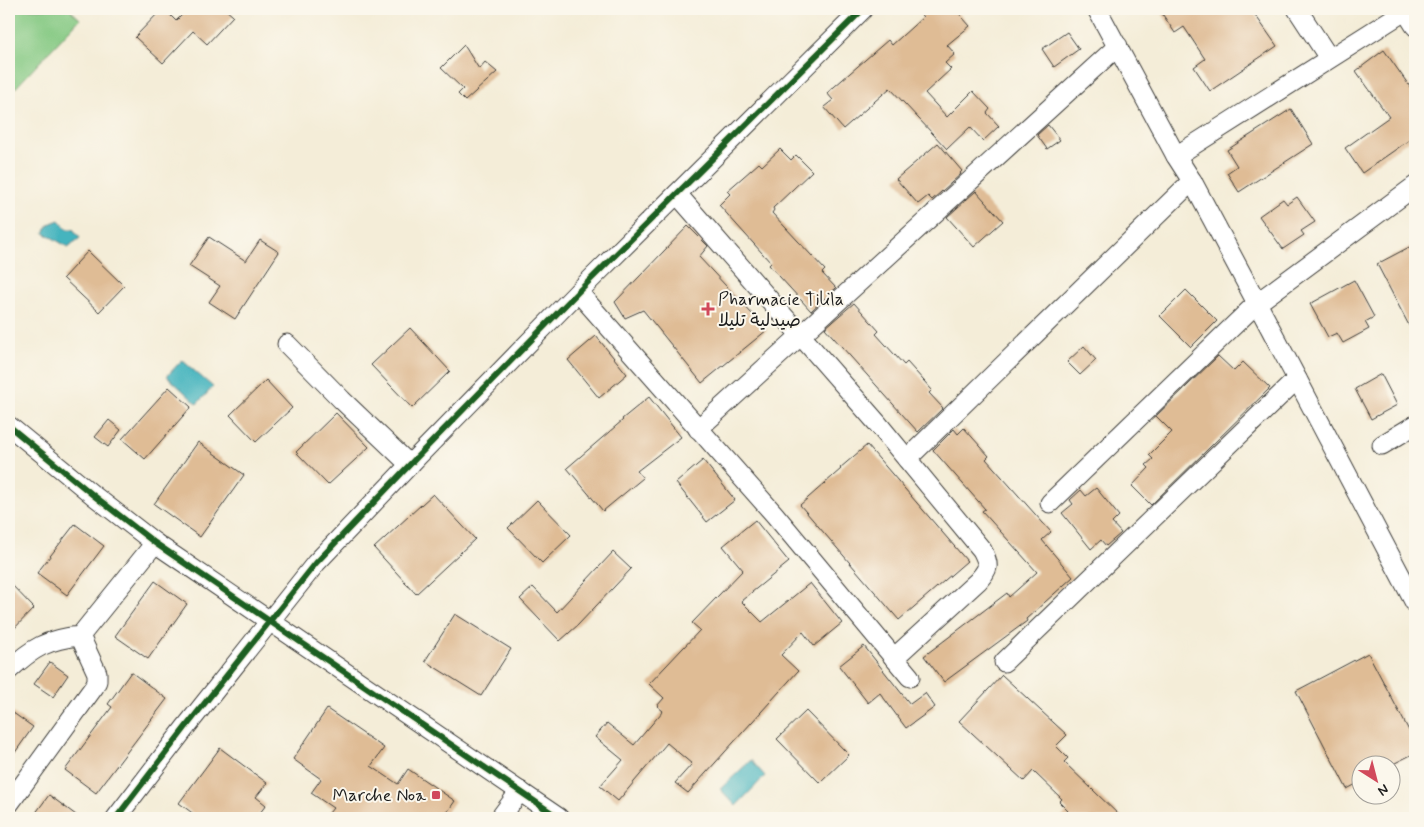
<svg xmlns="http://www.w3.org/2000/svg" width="1424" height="827" font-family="Mynerve,'Playpen Sans Arabic',sans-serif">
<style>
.green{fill:#85c983;stroke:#507250}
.water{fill:#45b4be;stroke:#30686d}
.building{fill:#dfbc95}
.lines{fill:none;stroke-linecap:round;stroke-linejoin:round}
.minor-casing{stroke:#3c3b38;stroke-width:21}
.minor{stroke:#fff;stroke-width:19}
.cycleway-casing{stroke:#fbf7ec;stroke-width:9}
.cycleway{stroke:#1b5e20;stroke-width:6}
.poi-dot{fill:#d1495b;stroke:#fbf7ec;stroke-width:2}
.labels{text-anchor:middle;stroke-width:4;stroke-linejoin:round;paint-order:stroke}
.poi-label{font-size:18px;fill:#1c1c1c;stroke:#fbf7ec;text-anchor:start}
</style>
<rect width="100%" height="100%" fill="#fbf7ec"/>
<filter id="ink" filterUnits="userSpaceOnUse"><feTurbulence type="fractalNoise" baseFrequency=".02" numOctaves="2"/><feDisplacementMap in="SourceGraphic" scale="10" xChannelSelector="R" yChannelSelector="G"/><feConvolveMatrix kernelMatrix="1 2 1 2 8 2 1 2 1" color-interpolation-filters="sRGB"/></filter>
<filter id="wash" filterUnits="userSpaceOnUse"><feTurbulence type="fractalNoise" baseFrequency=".0096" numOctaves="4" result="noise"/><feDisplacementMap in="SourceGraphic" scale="20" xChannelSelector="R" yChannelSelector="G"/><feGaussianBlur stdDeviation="1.12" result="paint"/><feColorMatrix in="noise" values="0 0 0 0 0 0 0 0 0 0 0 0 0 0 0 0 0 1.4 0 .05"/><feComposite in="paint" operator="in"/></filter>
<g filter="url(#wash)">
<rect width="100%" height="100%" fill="#f4edd8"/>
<polygon class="green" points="9,9 69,9 80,19 9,95"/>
<g class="water">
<polygon points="59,220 67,229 73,229 80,238 68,247 44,233 49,224"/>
<polygon points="182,360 213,387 197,404 167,376"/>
<polygon points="751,760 765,776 736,806 720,789"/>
</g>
<g id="blocks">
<g class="building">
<polygon points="162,9 164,9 176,21 188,9 225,9 233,16 207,44 193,31 163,63 135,37"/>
<polygon points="916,9 955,9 970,26 947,45 955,54 945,63 951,69 925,93 947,117 973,91 990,109 987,113 999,126 983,141 970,127 947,149 890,88 843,129 824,107 833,100 827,93 888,40 892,45 923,17"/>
<polygon points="1159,9 1251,9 1277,46 1210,91 1194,67 1205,59 1184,27 1175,33"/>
<polygon points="1067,32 1079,49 1054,67 1042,49"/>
<polygon points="464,45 479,69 485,62 497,72 465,101 458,94 463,89 441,68"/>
<polygon points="1384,50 1415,94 1415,136 1362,173 1345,148 1389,117 1356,71"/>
<polygon points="1291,109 1313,144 1239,192 1227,173 1237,166 1227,150"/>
<polygon points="1048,125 1060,140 1047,149 1037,135"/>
<polygon points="938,143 962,171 960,173 961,174 932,200 928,196 918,204 896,179"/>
<polygon points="780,149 791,160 796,155 812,171 773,208 774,210 772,213 825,270 822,273 836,288 811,311 769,265 771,263 719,205 730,194 727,191 759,163 762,166"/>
<polygon points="976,191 1003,221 974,247 947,217"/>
<polygon points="1297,197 1315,222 1301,231 1304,235 1283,249 1259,216 1283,199 1287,204"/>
<polygon points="688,226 708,246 699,257 767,330 702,383 643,310 625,318 615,302"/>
<polygon points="209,237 246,261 260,240 279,252 235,319 209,302 220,286 189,266"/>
<polygon points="1415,244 1415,337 1377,264"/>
<polygon points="88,251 124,286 99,312 63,278"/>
<polygon points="1354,280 1374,317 1365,322 1369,329 1343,343 1337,333 1328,337 1310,304"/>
<polygon points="1186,290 1217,321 1191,347 1160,316"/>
<polygon points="854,303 879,331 876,334 904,365 907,362 932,390 929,393 943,408 918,432 825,328"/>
<polygon points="410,328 450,371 412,408 371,365"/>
<polygon points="596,336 627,374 599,398 568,360"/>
<polygon points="1084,346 1096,360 1080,375 1067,362"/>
<polygon points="1218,356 1234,371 1243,362 1270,388 1151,505 1132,486 1149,468 1146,465 1153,459 1149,455 1172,432 1156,416"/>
<polygon points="1381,374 1397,405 1371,419 1355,389"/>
<polygon points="266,380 292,408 256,442 230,415"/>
<polygon points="169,387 191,407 145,459 122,439"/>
<polygon points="649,397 681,437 637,471 643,478 603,511 567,468 623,420 622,419"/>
<polygon points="336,413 369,447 328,485 296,452"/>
<polygon points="109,420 121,430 108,447 95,437"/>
<polygon points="964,428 989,456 986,459 1051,532 1042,540 1073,577 1026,619 1027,621 944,682 924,656 1007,593 1009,597 1037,572 982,511 985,509 933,450 954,429 958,434"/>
<polygon points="198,442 244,475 200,537 154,504"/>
<polygon points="867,445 967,561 899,620 800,505 841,469 840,468"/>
<polygon points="703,460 735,500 707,522 676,483"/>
<polygon points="1096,488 1119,516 1112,523 1121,533 1106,546 1101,540 1091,549 1062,513 1073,504 1070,500 1081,490 1086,496"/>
<polygon points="433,494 475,539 416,594 374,548"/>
<polygon points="537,500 571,535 542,563 508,528"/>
<polygon points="755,520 789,562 741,601 762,622 810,583 842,623 814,646 803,632 781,655 798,671 688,793 675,783 692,764 667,743 618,801 600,786 623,760 595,737 607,723 634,745 663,711 657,706 664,698 649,684 700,630 692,623 743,570 723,546"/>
<polygon points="75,524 104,546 67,595 37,573"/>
<polygon points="613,552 631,569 578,625 560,641 520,599 533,587 557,612"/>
<polygon points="155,581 187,604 148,659 115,636"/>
<polygon points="9,582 34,608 9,634"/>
<polygon points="455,614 511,649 481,696 425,661"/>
<polygon points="864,646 910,704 925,693 935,707 906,728 880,693 868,703 839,666"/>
<polygon points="1368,653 1415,742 1415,753 1393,764 1362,764 1362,781 1347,789 1296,691"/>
<polygon points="50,662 68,675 53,697 34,684"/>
<polygon points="131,672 167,699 96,793 65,770 112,707 108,704"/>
<polygon points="1002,675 1067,735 1056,746 1068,758 1064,762 1122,818 1061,818 1068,811 1059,802 1062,799 1033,771 1024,781 959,721"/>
<polygon points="327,709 384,748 371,766 398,784 408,769 455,801 443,818 325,818 333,808 311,793 321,779 293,759"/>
<polygon points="9,710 33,727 9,761"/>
<polygon points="806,711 849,755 820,783 777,739"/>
<polygon points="220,748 267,783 256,797 266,805 256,818 199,818 179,803"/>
<polygon points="49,795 80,818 32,818"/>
</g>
</g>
</g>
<g filter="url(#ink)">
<use href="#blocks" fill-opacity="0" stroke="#3c3b38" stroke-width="1"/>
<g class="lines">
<g class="minor-casing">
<g id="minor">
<polyline points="1097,9 1176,156 1192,181 1257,303 1415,603"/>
<polyline points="1297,9 1329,58"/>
<polyline points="1405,10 1415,26"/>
<polyline points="1176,156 1408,9"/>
<path d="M677,194L878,424L982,550C990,566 989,568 978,581L894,658"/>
<polyline points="578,292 775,515 910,677"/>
<polyline points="287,344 342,400 410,465"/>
<polyline points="9,426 93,495 155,543 559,818"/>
<polyline points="698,429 1118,46"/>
<polyline points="1382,445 1415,425"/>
<polyline points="907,459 1192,181"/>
<polyline points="1050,503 1257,303 1415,186"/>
<polyline points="1004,662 1297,379"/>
<path d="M9,670C32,648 48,639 80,636L155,543"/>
<polyline points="9,804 94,687 97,681 97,673 80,636"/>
<polyline points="116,818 185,728 316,563 418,456 578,292 863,9"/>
<polyline points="500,818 520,791"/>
</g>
</g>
<use href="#minor" class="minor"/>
<g class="cycleway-casing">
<g id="cycleway">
<polyline points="9,426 93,495 155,543 559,818"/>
<polyline points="116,818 185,728 316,563 418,456 578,292 863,9"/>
</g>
</g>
<use href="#cycleway" class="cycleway"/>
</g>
</g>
<g class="poi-dot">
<path d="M705.5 301.5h5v5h5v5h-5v5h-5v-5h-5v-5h5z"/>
<rect x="431" y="790" width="10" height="10" rx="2.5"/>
</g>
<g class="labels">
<g class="poi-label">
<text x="718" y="305">Pharmacie Tilila<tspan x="718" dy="21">صيدلية تليلا</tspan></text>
<text x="426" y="801" text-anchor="end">Marche Noa</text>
</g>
</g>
<rect width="1424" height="827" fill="none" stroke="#fbf7ec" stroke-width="30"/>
<g transform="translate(1376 780) rotate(144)"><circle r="24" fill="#fbf7ec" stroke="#a29f99"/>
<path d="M0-4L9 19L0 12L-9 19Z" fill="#d1495b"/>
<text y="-8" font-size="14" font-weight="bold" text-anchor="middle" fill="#1c1c1c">N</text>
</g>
</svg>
